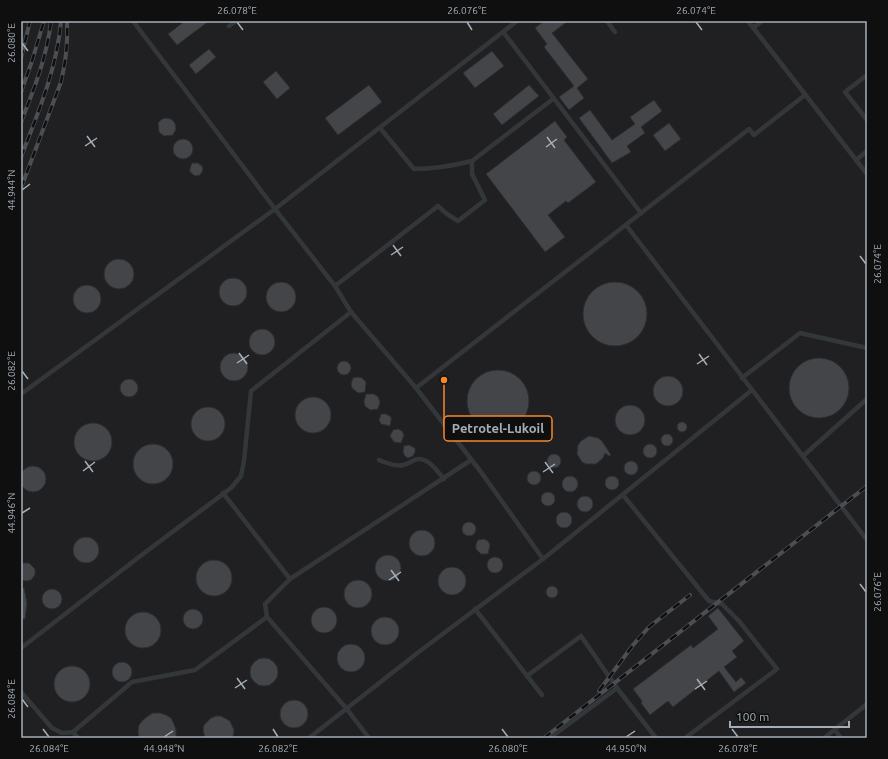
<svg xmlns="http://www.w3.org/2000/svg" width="888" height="759" font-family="Ubuntu,sans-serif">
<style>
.built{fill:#202022}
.building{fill:#434548;stroke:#2d2e31}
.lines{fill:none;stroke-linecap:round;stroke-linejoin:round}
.lane{stroke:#34373a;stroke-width:4.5}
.rail-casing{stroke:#4b4f54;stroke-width:4}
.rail{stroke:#0f0f10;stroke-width:2.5;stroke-dasharray:8;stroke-linecap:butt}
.ticks{fill:none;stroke:#a5aeb6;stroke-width:1.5}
.leader{fill:none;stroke:#f6882b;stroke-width:1.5}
.callout-dot{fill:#f6882b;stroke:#0f0f10;stroke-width:1.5}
.callout{fill:#0f0f10;stroke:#f6882b;stroke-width:1.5}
.callout-label{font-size:13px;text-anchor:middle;font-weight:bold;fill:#a5aeb6}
.neatline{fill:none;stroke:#a5aeb6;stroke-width:1.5}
.ticks-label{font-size:10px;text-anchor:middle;fill:#a5aeb6}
</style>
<rect width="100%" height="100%" fill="#141415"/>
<rect class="built" x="21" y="21" width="846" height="717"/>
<g class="building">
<polygon points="185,21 209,21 177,45 168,34"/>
<polygon points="544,21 568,21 552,33 588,79 577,88 584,98 569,110 559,97 574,86 544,47 547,44 535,28"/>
<polygon points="209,49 216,57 196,74 189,65"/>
<polygon points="492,51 504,66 475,88 463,73"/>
<polygon points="276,71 290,88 277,99 263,82"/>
<polygon points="369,85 382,102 338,135 325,118"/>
<polygon points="529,85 539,96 502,125 493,114"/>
<polygon points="654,100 662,111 641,127 645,133 627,146 631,152 612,163 579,118 590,110 612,140 635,124 630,117"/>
<polygon points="165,118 171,119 175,123 176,129 173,135 164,136 159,132 158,123 162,119"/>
<polygon points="555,121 567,137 564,140 596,182 568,203 566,201 548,215 565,237 545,252 486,174"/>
<polygon points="669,123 681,139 665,151 653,135"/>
<circle cx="183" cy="149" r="10"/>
<polygon points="192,163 198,163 202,166 203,170 200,175 195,176 190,172 190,168"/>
<circle cx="119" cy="274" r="15"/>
<circle cx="233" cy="292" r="14"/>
<circle cx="615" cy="314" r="32"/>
<circle cx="281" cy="297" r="15"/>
<circle cx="87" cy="299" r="14"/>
<circle cx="262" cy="342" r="13"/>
<circle cx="234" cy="367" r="14"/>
<circle cx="819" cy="388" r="30"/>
<circle cx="344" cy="368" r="7"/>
<circle cx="498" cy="401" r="31"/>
<circle cx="668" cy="391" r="15"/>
<polygon points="358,377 362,378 366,382 365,392 358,393 352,388 351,384 353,378"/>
<circle cx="129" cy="388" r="9"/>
<polygon points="366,394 374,394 378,397 380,402 378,409 370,410 365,406 364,401"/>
<circle cx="313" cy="415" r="18"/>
<circle cx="630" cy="420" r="15"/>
<circle cx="208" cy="424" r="17"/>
<polygon points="381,414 386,414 391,417 391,421 390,426 381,424 379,420"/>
<circle cx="682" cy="427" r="5"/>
<circle cx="93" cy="442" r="19"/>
<polygon points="398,429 402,431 404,435 401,443 394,442 390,436 393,430"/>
<circle cx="667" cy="440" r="6"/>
<polygon points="589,436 598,438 602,441 611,455 609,456 605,453 603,458 596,464 586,464 582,462 577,454 578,445 581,441"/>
<circle cx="650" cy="451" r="7"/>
<circle cx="153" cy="464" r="20"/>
<polygon points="409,445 415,448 415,452 413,456 408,458 405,456 403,452 404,446"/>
<circle cx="554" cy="461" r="7"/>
<circle cx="631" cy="468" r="7"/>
<circle cx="33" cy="479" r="13"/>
<circle cx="534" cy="478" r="7"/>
<circle cx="612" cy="483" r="7"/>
<circle cx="570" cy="484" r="8"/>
<circle cx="548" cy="499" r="7"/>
<circle cx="585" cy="504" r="8"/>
<circle cx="564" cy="520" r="8"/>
<circle cx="469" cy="529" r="7"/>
<circle cx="422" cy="543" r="13"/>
<circle cx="86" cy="550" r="13"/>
<polygon points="484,539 488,541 490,545 488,554 481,554 476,549 476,544 478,540"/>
<circle cx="388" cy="568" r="13"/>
<circle cx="495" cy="565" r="8"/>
<circle cx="214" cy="578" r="18"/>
<polygon points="23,563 29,563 35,569 35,575 31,580 26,581 21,580 21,565"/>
<circle cx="452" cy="581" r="14"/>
<circle cx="358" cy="594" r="14"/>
<circle cx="552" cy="592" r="6"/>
<polygon points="21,588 24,588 27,603 25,619 21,619"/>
<circle cx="52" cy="599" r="10"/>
<circle cx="324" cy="620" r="13"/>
<polygon points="718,608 744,641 732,651 737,657 724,667 736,682 741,677 746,683 734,692 719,671 673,707 668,701 650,715 641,703 642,701 633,689 691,645 693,648 718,629 708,616"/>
<circle cx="193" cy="619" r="10"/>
<circle cx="143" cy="630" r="18"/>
<circle cx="385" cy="631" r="14"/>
<circle cx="351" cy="658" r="14"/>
<circle cx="264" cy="672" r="14"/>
<circle cx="122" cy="672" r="10"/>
<circle cx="72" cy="684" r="18"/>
<circle cx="294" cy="714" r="14"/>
<polygon points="153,713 160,713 166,715 171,718 174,724 176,730 176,738 139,738 138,731 139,725 143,720 148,716"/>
<polygon points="216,716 221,716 230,721 234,730 233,738 205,738 203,730 204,725 211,718"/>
</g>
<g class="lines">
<g class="lane">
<polyline points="133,21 275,209 335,286 351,312 416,388 481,472 543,559"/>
<polyline points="607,21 615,32"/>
<polyline points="748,21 867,174"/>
<polyline points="229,26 236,21"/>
<polyline points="753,28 762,21"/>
<polyline points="504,33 641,213"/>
<polyline points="867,75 845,92 867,120"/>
<path d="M380,128L414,169C434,169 452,166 472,161L553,99"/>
<polyline points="856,160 867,151"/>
<polyline points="626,225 867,540"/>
<polyline points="335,286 438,206 447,214 458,221 485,200 472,174 472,161"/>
<polyline points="742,378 800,333 867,348"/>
<polyline points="416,388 749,129 754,135 805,95"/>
<polyline points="21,394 275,209 517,21"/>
<polyline points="803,456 867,399"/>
<path d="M379,460C386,463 396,467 403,465C410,464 414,458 420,459C430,460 438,472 444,479"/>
<polyline points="223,493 290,579"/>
<polyline points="623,495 709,601 722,604 739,621 777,669 685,738"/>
<polyline points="475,609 542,695"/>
<polyline points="21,648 139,557 231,488 241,476 244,461 251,391 351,312"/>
<polyline points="527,676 581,636 617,688 656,738"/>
<polyline points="21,692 52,728 62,733 73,732 132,682 195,670 267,617"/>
<polyline points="835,730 841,738"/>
<polyline points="73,732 78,738"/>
<polyline points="309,738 420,651 543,559 752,390"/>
<polyline points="369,738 346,708 267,617 265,604 290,579 471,460"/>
<polyline points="550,738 617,688"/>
<polyline points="824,738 867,704"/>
</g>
<g class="rail-casing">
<g id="rail">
<polyline points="21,23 22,21"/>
<polyline points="21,58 30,21"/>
<polyline points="21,92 32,61 44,21"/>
<path d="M21,122C34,89 47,57 51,21"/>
<path d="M21,157C38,113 57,69 61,21"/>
<path d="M21,188L61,82C66,59 68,44 67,21"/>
<polyline points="599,691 633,645 649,627 690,595"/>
<polyline points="544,738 867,486"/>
</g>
</g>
<use href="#rail" class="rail"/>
</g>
<path class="ticks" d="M237,22L243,30M467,22L472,30M696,22L702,30M22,43L28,51M87,136L95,147M547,137L555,148M85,146L97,138M546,147L557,139M22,190L30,184M393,245L401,256M391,255L403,247M860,256L866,264M239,353L247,364M699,354L707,365M237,363L249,355M697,364L709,356M22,371L28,379M85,461L93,472M545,462L553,473M83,471L95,462M543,472L555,464M22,513L30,508M391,570L399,581M389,580L401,572M860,584L866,592M237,678L245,689M697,679L705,690M235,688L247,680M695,689L707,681M22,699L28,707M43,729L49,737M273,729L278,737M502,729L508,737M732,729L738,737M164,737L173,731M626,737L635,731"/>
<path class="leader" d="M444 380L444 428"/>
<circle class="callout-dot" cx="444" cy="380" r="4"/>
<rect class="callout" x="444" y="416" width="108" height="25" rx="4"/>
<g class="callout-label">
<text x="498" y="433">Petrotel-Lukoil</text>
</g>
<rect width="888" height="759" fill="none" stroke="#0f0f10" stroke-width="44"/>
<path d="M730 721v6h119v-6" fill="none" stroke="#a5aeb6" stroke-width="2"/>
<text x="736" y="721" font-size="12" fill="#a5aeb6" stroke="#0f0f10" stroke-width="3" paint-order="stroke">100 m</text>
<rect x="22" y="22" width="844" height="715" class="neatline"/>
<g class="ticks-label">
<text x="237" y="14">26.078°E</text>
<text x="467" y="14">26.076°E</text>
<text x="696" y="14">26.074°E</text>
<text transform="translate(11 43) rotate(-90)" y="4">26.080°E</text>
<text transform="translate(11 190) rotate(-90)" y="4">44.944°N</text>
<text transform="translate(877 264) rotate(-90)" y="4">26.074°E</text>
<text transform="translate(11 371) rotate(-90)" y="4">26.082°E</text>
<text transform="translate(11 513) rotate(-90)" y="4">44.946°N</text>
<text transform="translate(877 592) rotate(-90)" y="4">26.076°E</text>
<text transform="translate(11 699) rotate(-90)" y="4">26.084°E</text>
<text x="49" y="752">26.084°E</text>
<text x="164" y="752">44.948°N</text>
<text x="278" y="752">26.082°E</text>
<text x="508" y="752">26.080°E</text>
<text x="626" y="752">44.950°N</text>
<text x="738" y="752">26.078°E</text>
</g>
</svg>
